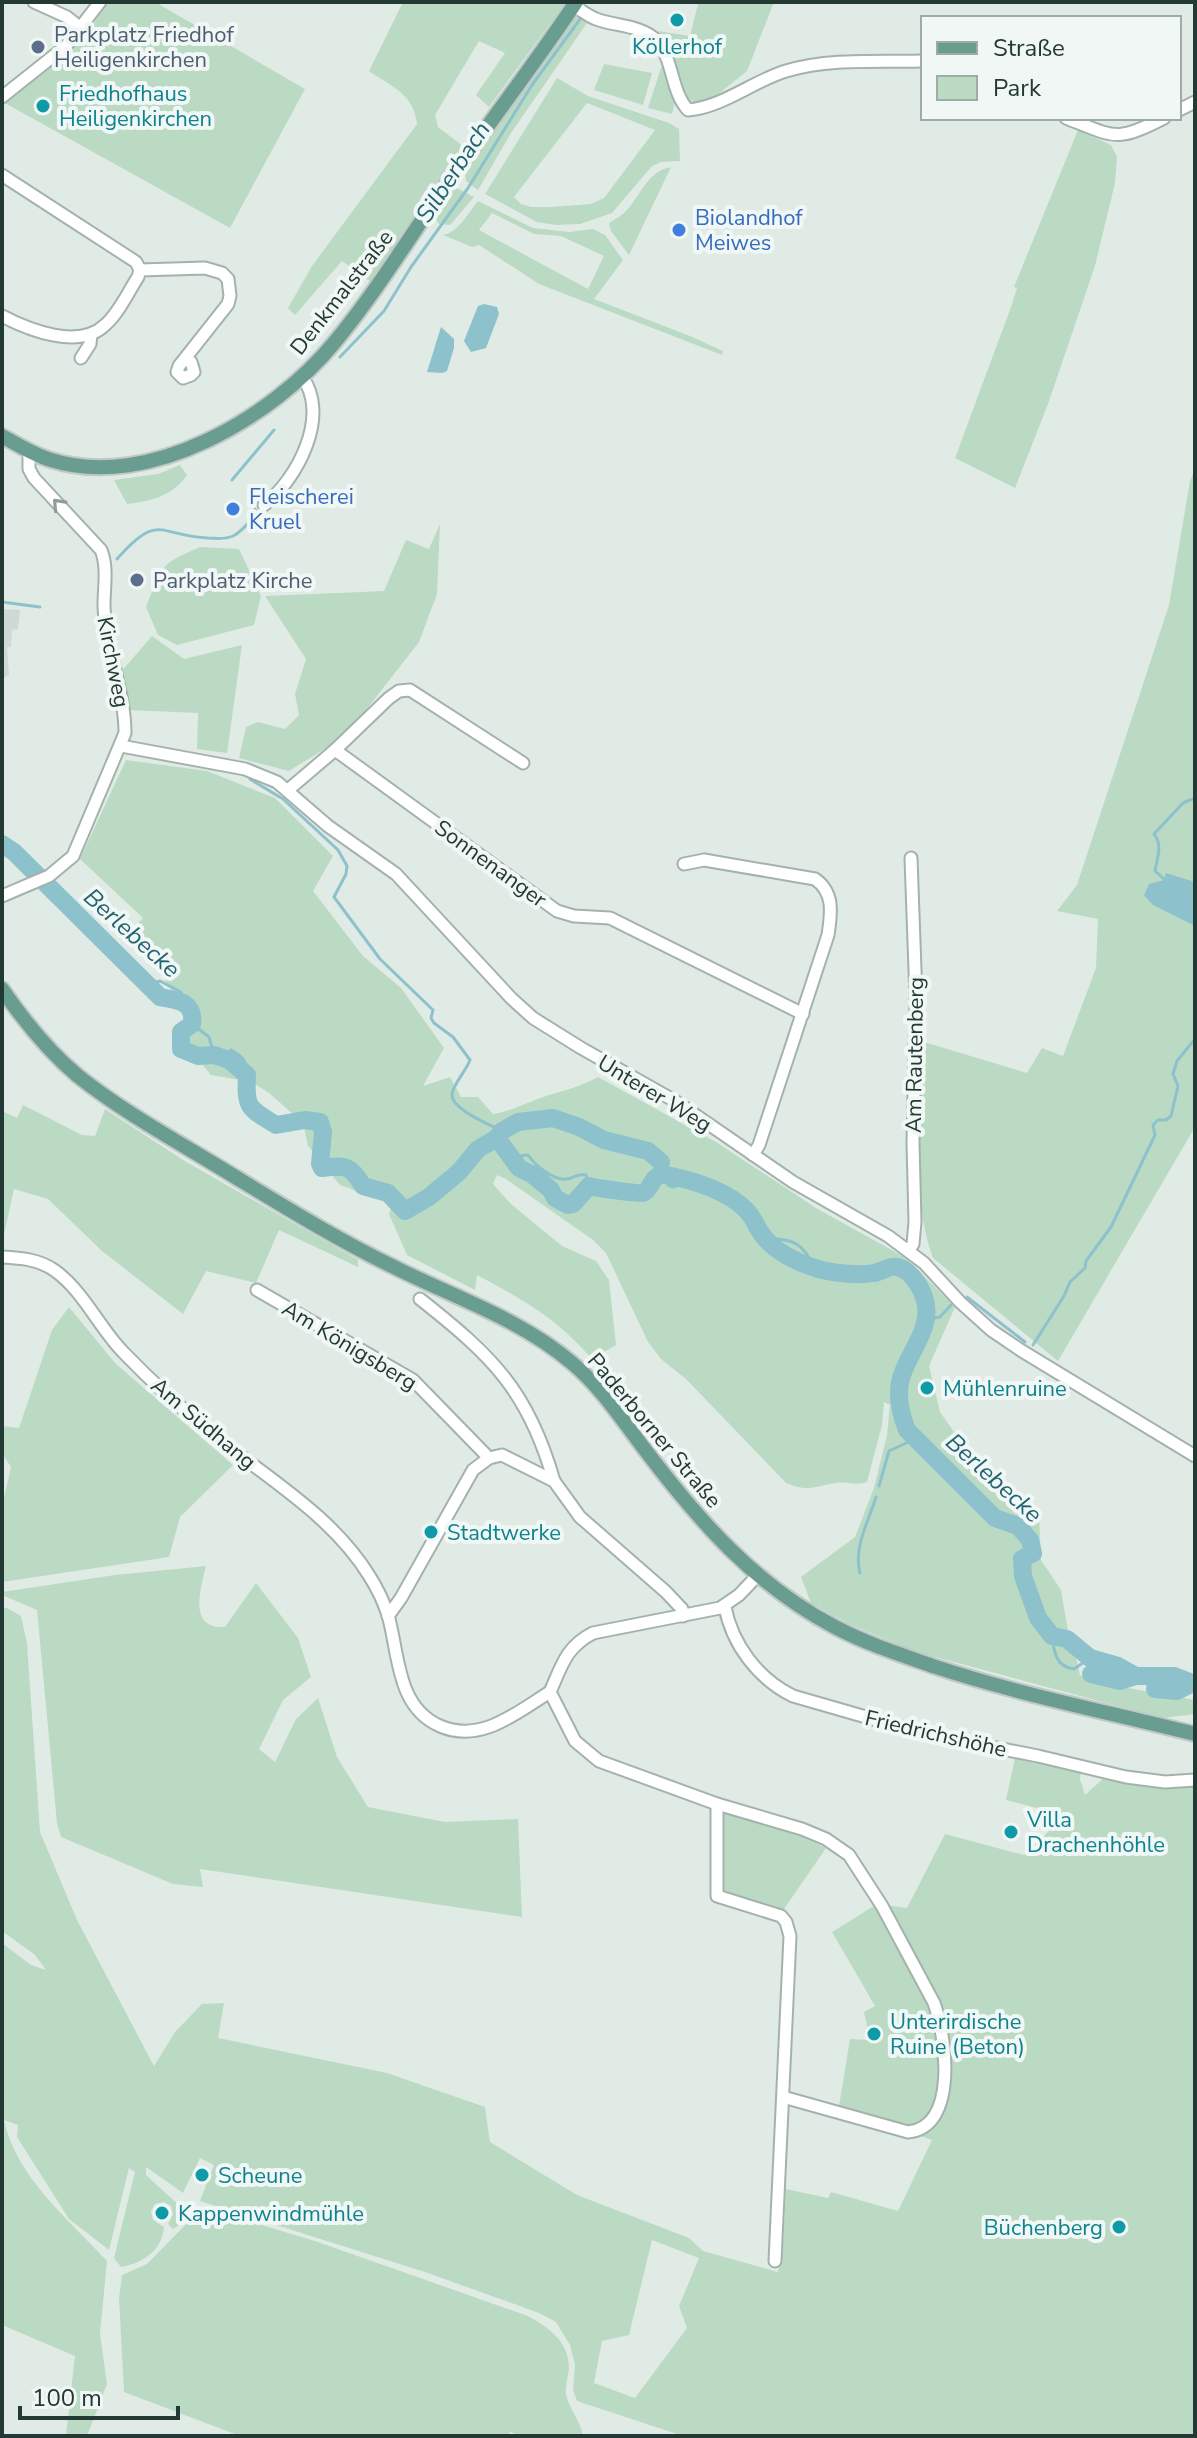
<svg xmlns="http://www.w3.org/2000/svg" width="1197" height="2438" font-family="'Nunito Sans',sans-serif">
<style>
.built{fill:#cfdad5}
.green{fill:#bbdac4;fill-rule:evenodd}
.water{fill:#8dc1cc}
.lines{fill:none;stroke-linecap:round;stroke-linejoin:round}
.stream{stroke:#8dc1cc;stroke-width:3}
.river{stroke:#8dc1cc;stroke-width:18}
.minor-casing{stroke:#a4b2ad;stroke-width:15}
.major-casing{stroke:#c1c8c6;stroke-width:18}
.minor{stroke:#fff;stroke-width:11}
.major{stroke:#699d90;stroke-width:14}
.oneway{stroke:#919c9a}
.culture-dot{fill:#0f9aa8;stroke:#f1f7f4;stroke-width:3}
.service-dot{fill:#5c6f8a;stroke:#f1f7f4;stroke-width:3}
.shop-dot{fill:#3f7fe0;stroke:#f1f7f4;stroke-width:3}
.labels{text-anchor:middle;stroke-width:8;stroke-linejoin:round;paint-order:stroke}
.service-label{font-size:22px;fill:#4e5e75;stroke:#f1f7f4;text-anchor:start}
.culture-label{font-size:22px;fill:#0d838f;stroke:#f1f7f4;text-anchor:start}
.shop-label{font-size:22px;fill:#366cbe;stroke:#f1f7f4;text-anchor:start}
.street-label{font-size:22px;fill:#233a34;stroke:#f1f7f4}
.water-label{font-size:24px;font-style:italic;fill:#216372;stroke:#f1f7f4}
</style>
<rect width="100%" height="100%" fill="#e1ebe6"/>
<polygon class="built" points="2,609 20,610 18,629 12,630 11,647 7,647 9,675 2,679"/>
<g class="green">
<polygon points="108,2 155,2 305,89 230,228 3,102 84,38"/>
<path d="M403,2H566L489,107L476,95L505,53L479,41L435,115L438,127L463,146L372,283L342,261L295,315L288,308L312,266L417,124C414,94 392,87 369,71Z"/>
<polygon points="709,2 774,2 747,71 717,95 717,98 697,103 686,99 681,93 670,53 658,31 690,36 698,4"/>
<polygon points="573,15 587,23 511,133 478,190 466,181 465,171"/>
<polygon points="663,62 675,102 672,114 648,108"/>
<polygon points="604,64 652,73 643,105 594,90"/>
<path d="M557,78L588,96L669,123L679,129L680,161L661,162L652,166L612,213L580,224L556,225L537,222L485,194ZM587,103L655,130L604,198L591,204L551,207H531L521,204L514,197Z"/>
<polygon points="1078,130 1111,145 1117,157 1115,183 1095,266 1048,404 1015,488 955,458 1011,307 1017,288 1014,287"/>
<path d="M671,167L629,255L611,231L609,223C614,220 621,216 625,212C641,196 647,171 671,167Z"/>
<polygon points="455,187 474,197 450,225 439,224 433,216"/>
<path d="M478,201L533,228L569,232L593,229L605,235L623,260L594,299L690,336L723,351L722,355L539,284L479,245L472,247L443,235C459,232 468,213 478,201ZM492,213L534,234L561,236L604,256L588,289L479,230Z"/>
<path d="M180,465L187,475C172,496 152,501 127,504L114,480L158,474Z"/>
<path d="M1195,468V1127L1058,1361L933,1258C910,1198 920,1105 924,1042L1027,1073L1042,1048L1063,1056L1096,968L1098,919L1057,911L1077,885L1169,605L1190,481Z"/>
<polygon points="440,524 437,594 419,642 366,710 331,745 289,771 239,758 246,727 258,722 285,729 299,715 295,694 306,659 265,596 384,591 406,540 429,549"/>
<path d="M200,547L239,549L261,596L254,625L177,645L158,635L146,607C163,566 158,565 200,547Z"/>
<polygon points="152,636 184,659 242,645 227,753 197,749 198,713 128,710 120,673"/>
<path d="M126,760L207,771L275,798L333,856L313,891L363,956L401,988L444,1048L423,1086L450,1077L461,1097H478L493,1114C513,1111 529,1101 549,1095C567,1090 581,1086 598,1077L716,1142L816,1208L906,1258L955,1307L929,1366L940,1412L973,1459L1039,1514L1041,1560L1061,1590L1071,1649L1076,1657L1080,1675L1094,1682L1195,1700V1714L1162,1718L917,1652L851,1625L811,1603L801,1577L855,1537L874,1488L887,1435L890,1405L884,1402L882,1425L867,1482C856,1486 846,1481 835,1483C813,1487 808,1492 786,1483L686,1379L661,1359L648,1342L606,1253L593,1240L506,1179L497,1175L493,1184L511,1204L562,1246L596,1261L609,1280L616,1345L592,1359C555,1317 525,1301 477,1275L475,1290L407,1255L389,1214L392,1204L340,1185L308,1146L303,1123L269,1093L252,1082L211,1075L187,1046L186,1015L154,962L123,939L143,918L80,859Z"/>
<polygon points="23,1105 82,1135 95,1136 105,1109 183,1160 358,1260 358,1267 279,1230 256,1283 206,1271 183,1314 102,1251 48,1199 14,1189 2,1244 2,1111 17,1118"/>
<polygon points="69,1307 116,1364 233,1465 180,1517 169,1557 2,1582 2,1507 11,1467 2,1453 2,1426 19,1428 52,1330"/>
<path d="M206,1566C201,1588 187,1629 225,1627L256,1583L298,1638L311,1677L283,1700L259,1749L275,1762L296,1719L318,1698L337,1757L368,1807L445,1822L518,1819L522,1917L200,1869L203,1887L173,1884L61,1837L57,1823L37,1610L2,1595V1592L115,1575Z"/>
<path d="M2,1608H7L21,1616L27,1643L40,1832L77,1920L154,2066L175,2032L202,2004L224,2003L218,2038L387,2073L485,2107L490,2142L577,2195L689,2238L703,2251L778,2272L783,2246L786,2189L828,2198L831,2192L898,2211L932,2140L839,2106L850,2039L870,2040L864,2012L875,2006L832,1932L877,1904L907,1908L945,1834L1024,1855L1052,1828L1037,1808L1006,1800L1015,1758L1081,1771L1080,1779L1085,1795L1104,1778L1195,1783V2436H683L577,2401L573,2390L575,2365L570,2345L556,2322L539,2313L425,2272L200,2201L214,2165L200,2158L183,2193L146,2167V2175L182,2208C183,2217 182,2225 173,2229L168,2224L173,2215L171,2206L164,2202L155,2204L151,2211L153,2220L164,2227C162,2251 143,2263 121,2267L114,2258L135,2172L129,2168L109,2250L69,2219L17,2137L18,2125L4,2120C16,2177 70,2221 107,2261L100,2334L107,2384L87,2436L66,2435L75,2356L2,2325V1943L31,1965L46,1970L35,1955L2,1931ZM652,2240L699,2258L679,2306L687,2328L635,2398L594,2383L602,2341L629,2335Z"/>
<polygon points="726,1811 778,1826 826,1848 782,1912 732,1896 720,1887 722,1813"/>
<path d="M207,2212L228,2215L315,2241L528,2316C550,2328 569,2342 569,2369C568,2377 565,2387 566,2395C569,2408 580,2420 583,2436H522L510,2432L507,2436H240L124,2392L119,2299L122,2275L147,2264L192,2218Z"/>
</g>
<g class="water">
<polygon points="484,304 497,307 499,314 486,348 471,352 464,341 478,306"/>
<polygon points="441,327 454,339 454,348 447,371 442,373 427,372"/>
<polygon points="1166,873 1195,882 1195,926 1153,905 1144,895 1149,884 1164,880"/>
</g>
<g class="lines">
<g class="stream">
<polyline points="340,357 384,311 411,267 468,188 532,85 583,15"/>
<polyline points="232,480 274,430"/>
<path d="M117,559C159,511 159,536 208,538C216,538 224,540 233,536C242,532 249,522 256,514L255,509"/>
<polyline points="2,602 40,607"/>
<path d="M250,779L283,799L338,850L347,866L346,874L334,897L380,959L433,1010L431,1018L434,1023L453,1037L470,1060C466,1071 454,1083 452,1094C450,1109 491,1125 502,1131"/>
<path d="M1165,880L1155,871C1157,858 1163,845 1154,834L1183,803L1195,798"/>
<polyline points="149,985 160,981 181,992 183,1000"/>
<polyline points="192,1024 209,1037 214,1055"/>
<path d="M224,1059L231,1050C243,1056 247,1062 247,1075"/>
<path d="M512,1157L528,1155C535,1165 553,1181 567,1179C575,1178 576,1173 586,1175L589,1186"/>
<polyline points="530,1173 537,1165"/>
<polyline points="665,1176 668,1185 673,1187 688,1182"/>
<polyline points="547,1187 547,1172"/>
<path d="M765,1238C791,1239 803,1241 814,1268"/>
<polyline points="967,1297 1025,1342"/>
<polyline points="928,1319 940,1317 951,1305"/>
<polyline points="1033,1345 1064,1296 1070,1282 1085,1268 1086,1261 1111,1227 1155,1135 1153,1125 1158,1120 1166,1120 1171,1116 1178,1086 1173,1074 1177,1061 1195,1039"/>
<polyline points="879,1486 889,1451 915,1439"/>
<path d="M860,1573C853,1548 869,1520 876,1497"/>
<path d="M1052,1636C1054,1652 1056,1667 1074,1669L1090,1658"/>
</g>
<g class="river">
<path d="M2,844L14,852L160,997C178,1000 195,1002 192,1024L181,1032V1049L198,1056L214,1055L229,1060L247,1075C245,1109 249,1108 276,1125L305,1120L320,1122L323,1132L320,1164L322,1168C346,1165 350,1165 363,1186L388,1193L405,1211L429,1197L459,1172L478,1149L497,1138L502,1131L518,1122L553,1118L579,1127L604,1140L648,1151L661,1162"/>
<path d="M497,1138L519,1168L533,1175L551,1190L555,1198L568,1205L573,1204L589,1186C595,1188 640,1194 643,1193C655,1187 649,1171 671,1176C695,1181 730,1192 747,1211C754,1218 757,1229 764,1237C776,1252 797,1262 815,1268C830,1273 859,1276 874,1273C880,1272 886,1268 891,1267C907,1264 920,1285 924,1297C935,1329 906,1353 900,1382C897,1398 901,1415 907,1430L995,1518L1018,1526L1030,1540L1033,1553L1022,1559L1023,1576L1038,1618L1052,1636L1067,1639L1090,1658L1118,1666L1136,1676H1174L1195,1684"/>
<polyline points="1091,1674 1120,1681 1136,1676"/>
<polyline points="1155,1689 1177,1691 1193,1683"/>
</g>
<g class="minor-casing">
<g id="minor">
<polyline points="34,2 67,17 82,29"/>
<path d="M574,6C581,10 588,16 596,19C614,26 641,25 656,40C674,59 670,90 688,110C723,107 753,81 786,71C830,58 878,62 923,61"/>
<polyline points="2,97 66,46 100,2"/>
<polyline points="1179,110 1195,102"/>
<path d="M1066,118C1115,137 1115,143 1164,118"/>
<polyline points="2,175 136,262 140,270"/>
<path d="M2,316C29,330 79,350 105,325C119,313 128,292 138,277L140,270L205,268L222,273L228,279L230,296L228,304L179,366L177,372L183,378L191,375L194,372L191,362L186,358"/>
<polyline points="81,358 90,344 91,334"/>
<path d="M264,505C297,480 331,415 302,377"/>
<polyline points="121,746 245,769 277,782 328,826 396,874 511,998 533,1018 581,1048 675,1101 793,1182 888,1236 924,1263 960,1302 991,1330 1022,1351 1195,1456"/>
<polyline points="335,750 389,698 399,691 410,690 523,763"/>
<polyline points="288,790 335,750 557,911 574,916 610,918 803,1014"/>
<path d="M684,864L704,860L815,879C835,893 831,914 828,935L759,1145L753,1155"/>
<path d="M2,896L49,876L73,856L125,733C125,690 105,648 104,605C104,587 108,567 101,550L34,478L29,469V451"/>
<polyline points="909,1250 913,1244 915,1222 913,1143 916,998 911,858"/>
<path d="M2,1257C20,1258 38,1259 54,1270C84,1291 99,1328 124,1353C152,1382 183,1410 214,1435C268,1479 333,1516 370,1577C377,1588 384,1603 388,1615C399,1653 396,1707 440,1726C481,1744 517,1712 550,1692"/>
<polyline points="257,1290 413,1380 489,1458"/>
<path d="M420,1299C492,1356 528,1390 554,1481"/>
<path d="M757,1576L739,1595L720,1608L593,1633C566,1647 562,1665 550,1692L575,1741L599,1761L717,1804L802,1829L826,1839L849,1855L882,1906L934,2003C946,2036 959,2127 908,2132L783,2097"/>
<path d="M725,1607C732,1644 758,1679 793,1696L925,1734L1038,1756L1126,1777L1165,1782L1195,1780"/>
<polyline points="388,1616 401,1598 473,1470 489,1458 502,1455 554,1481 580,1517 666,1592 682,1609 683,1616"/>
<polyline points="717,1804 717,1896 781,1916 786,1922 790,1936 775,2261"/>
</g>
</g>
<g class="major-casing">
<g id="major">
<path d="M2,436C18,445 34,455 51,460C149,491 273,417 334,343C378,290 413,231 453,175C493,117 537,61 576,2"/>
<path d="M2,989C24,1021 48,1051 78,1076C127,1115 184,1145 237,1178C288,1209 340,1241 394,1267C453,1297 521,1319 572,1363C601,1387 623,1421 646,1451C700,1522 755,1585 835,1627C867,1644 902,1655 936,1667C1021,1695 1108,1712 1195,1734"/>
</g>
</g>
<use href="#minor" class="minor"/>
<use href="#major" class="major"/>
</g>
<defs><path id="oneway-chevron" d="M-2-3.5L2.5 0L-2 3.5" fill="none" stroke-width="1.6" stroke-linecap="round" stroke-linejoin="round" transform="scale(2)"/></defs>
<use class="oneway" href="#oneway-chevron" transform="translate(58 504) rotate(-133)"/>
<g class="culture-dot">
<circle cx="677" cy="20" r="8"/>
<circle cx="43" cy="106" r="8"/>
<circle cx="927" cy="1388" r="8"/>
<circle cx="431" cy="1532" r="8"/>
<circle cx="1011" cy="1832" r="8"/>
<circle cx="874" cy="2034" r="8"/>
<circle cx="202" cy="2175" r="8"/>
<circle cx="162" cy="2213" r="8"/>
<circle cx="1119" cy="2227" r="8"/>
</g>
<g class="service-dot">
<circle cx="38" cy="47" r="8"/>
<circle cx="137" cy="580" r="8"/>
</g>
<g class="shop-dot">
<circle cx="679" cy="230" r="8"/>
<circle cx="233" cy="509" r="8"/>
</g>
<g class="labels">
<g class="service-label">
<text x="54" y="42">Parkplatz Friedhof<tspan x="54" dy="25">Heiligenkirchen</tspan></text>
<text x="153" y="588">Parkplatz Kirche</text>
</g>
<g class="culture-label">
<text x="677" y="54" text-anchor="middle">Köllerhof</text>
<text x="59" y="101">Friedhofhaus<tspan x="59" dy="25">Heiligenkirchen</tspan></text>
<text x="943" y="1396">Mühlenruine</text>
<text x="447" y="1540">Stadtwerke</text>
<text x="1027" y="1827">Villa<tspan x="1027" dy="25">Drachenhöhle</tspan></text>
<text x="890" y="2029">Unterirdische<tspan x="890" dy="25">Ruine (Beton)</tspan></text>
<text x="218" y="2183">Scheune</text>
<text x="178" y="2221">Kappenwindmühle</text>
<text x="1103" y="2235" text-anchor="end">Büchenberg</text>
</g>
<g class="shop-label">
<text x="695" y="225">Biolandhof<tspan x="695" dy="25">Meiwes</tspan></text>
<text x="249" y="504">Fleischerei<tspan x="249" dy="25">Kruel</tspan></text>
</g>
<g class="street-label">
<text transform="translate(341 292) rotate(-52)" y="8">Denkmalstraße</text>
<text transform="translate(114 662) rotate(79)" y="8">Kirchweg</text>
<text transform="translate(491 863) rotate(36)" y="8">Sonnenanger</text>
<text transform="translate(914 1055) rotate(-89)" y="8">Am Rautenberg</text>
<text transform="translate(655 1093) rotate(31)" y="8">Unterer Weg</text>
<text transform="translate(350 1345) rotate(31)" y="8">Am Königsberg</text>
<text transform="translate(204 1423) rotate(40)" y="8">Am Südhang</text>
<text transform="translate(655 1430) rotate(50)" y="8">Paderborner Straße</text>
<text transform="translate(936 1733) rotate(13)" y="8">Friedrichshöhe</text>
</g>
<g class="water-label">
<text transform="translate(453 172) rotate(-57)" y="8">Silberbach</text>
<text transform="translate(132 933) rotate(42)" y="8">Berlebecke</text>
<text transform="translate(994 1478) rotate(42)" y="8">Berlebecke</text>
</g>
</g>
<rect width="1197" height="2438" fill="none" stroke="#233a34" stroke-width="8"/>
<rect x="921" y="16" width="260" height="104" fill="#f1f7f4" stroke="#9faba7" stroke-width="2"/>
<rect x="937" y="42" width="40" height="12" fill="#699d90" stroke="#9faba7" stroke-width="2"/>
<text x="993" y="56" font-size="24" fill="#233a34">Straße</text>
<rect x="937" y="76" width="40" height="24" fill="#bbdac4" stroke="#9faba7" stroke-width="2"/>
<text x="993" y="96" font-size="24" fill="#233a34">Park</text>
<path d="M20 2406v12h158v-12" fill="none" stroke="#233a34" stroke-width="4"/>
<text x="32" y="2406" font-size="24" fill="#233a34" stroke="#f1f7f4" stroke-width="6" paint-order="stroke">100 m</text>
</svg>
